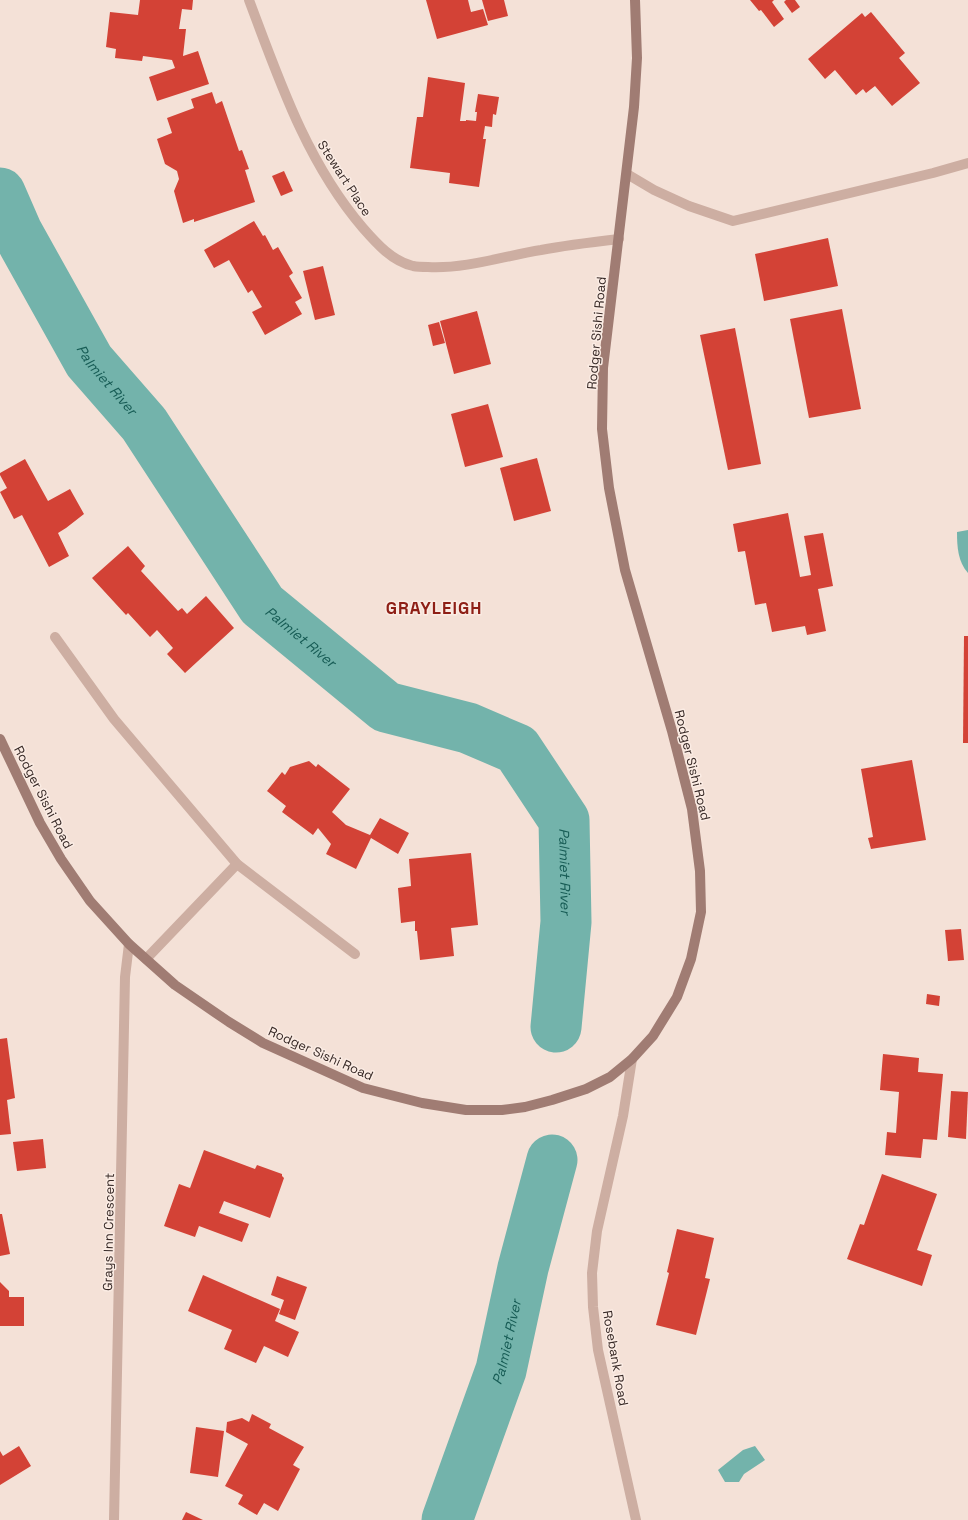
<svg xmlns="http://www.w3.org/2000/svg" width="968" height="1520" font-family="'Space Grotesk',sans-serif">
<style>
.water{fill:#73b3ab}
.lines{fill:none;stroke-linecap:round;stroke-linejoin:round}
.river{stroke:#73b3ab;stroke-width:51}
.building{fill:#d34236}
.lane{stroke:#cdaea2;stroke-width:10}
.street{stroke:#cdaea2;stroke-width:10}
.secondary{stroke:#a07c73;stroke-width:10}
.labels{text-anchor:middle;stroke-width:3;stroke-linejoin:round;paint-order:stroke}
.street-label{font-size:13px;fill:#362825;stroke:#fbece4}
.water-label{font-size:14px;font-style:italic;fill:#175c55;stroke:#fbece4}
.district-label{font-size:17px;font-weight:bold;letter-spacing:1px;fill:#8e1f16;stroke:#fbece4}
</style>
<rect width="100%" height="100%" fill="#f4e1d7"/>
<g class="water">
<path d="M968,530V573C958,562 957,547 957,532Z"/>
<polygon points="755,1446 765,1460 744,1474 739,1482 725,1482 718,1470 743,1450"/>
</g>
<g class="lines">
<g class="river">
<path id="s1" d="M0,193L17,232L89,361L144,424L262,605L386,707L468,728L517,749L564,820L566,922L556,1027"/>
<path id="s2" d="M447,1520L501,1370L523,1268L552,1160"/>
</g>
</g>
<g class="building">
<polygon points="140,0 193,0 192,10 182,9 179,29 186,29 183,56 198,51 209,84 157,101 149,77 175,68 172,60 143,56 142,61 115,58 116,49 106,47 110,12 138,15"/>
<polygon points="426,0 468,0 471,12 483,9 488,25 437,39"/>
<polygon points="482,0 504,0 508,16 488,21"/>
<polygon points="750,0 774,0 772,2 784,19 774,27 761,10 759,11"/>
<polygon points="786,0 795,0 800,7 792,13 784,2"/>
<polygon points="871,12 905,53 899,58 920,83 892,106 875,86 866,93 863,89 856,95 835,70 825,79 808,59 862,13 865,17"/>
<polygon points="428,77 465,83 460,121 466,121 466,120 476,121 477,112 475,112 478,94 499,97 496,115 493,114 492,127 485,126 483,139 486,139 479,187 449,183 450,173 410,168 417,117 423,117"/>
<polygon points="212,92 216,104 222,101 239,151 242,150 249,169 245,170 255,202 194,222 194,219 183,223 174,191 179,179 177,171 165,164 157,139 172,133 167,118 194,108 191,99"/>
<polygon points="284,171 293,191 281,196 272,176"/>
<polygon points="254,221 263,236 265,235 273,250 278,247 293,273 289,276 302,298 295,302 302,314 265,335 252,312 262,307 252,290 248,293 229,260 214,268 204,250"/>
<polygon points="828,238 838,286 764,301 755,254"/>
<polygon points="323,266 335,315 315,320 303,271"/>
<polygon points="842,309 861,409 809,418 790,319"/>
<polygon points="477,311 491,364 454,374 440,321"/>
<polygon points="439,322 445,343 433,346 428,325"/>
<polygon points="735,328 761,464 728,470 700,335"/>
<polygon points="488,404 503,457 465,467 451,414"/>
<polygon points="537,458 551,511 514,521 500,468"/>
<polygon points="25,459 48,501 70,489 84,514 66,528 58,533 69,556 49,567 22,515 14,519 0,492 7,488 0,475 0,473"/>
<polygon points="788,513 800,577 811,575 804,536 823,533 833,586 818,589 826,631 807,635 805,626 772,632 766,603 755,605 745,551 738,552 733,524"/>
<polygon points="128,546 145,566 141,571 178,611 182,608 187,614 206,596 234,628 185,673 167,654 173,648 157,630 150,637 128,613 126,615 92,578"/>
<polygon points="964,636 968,636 968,743 963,743"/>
<polygon points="912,760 926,840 871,849 868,838 873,837 861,769"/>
<polygon points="309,761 316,767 318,764 350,789 332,812 346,825 370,835 380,818 409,833 398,854 371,838 356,869 326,854 331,844 318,828 313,835 282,812 286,806 267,791 282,772 285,775 290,767"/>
<polygon points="471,853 478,925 451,928 454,956 420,960 417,931 415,931 415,921 401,923 398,888 411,886 409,859"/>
<polygon points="961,929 964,960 948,961 945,930"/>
<polygon points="927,994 940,996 939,1006 926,1004"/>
<polygon points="7,1038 15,1098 7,1100 11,1134 0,1135 0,1039"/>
<polygon points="883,1054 919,1058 918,1072 943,1074 937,1140 923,1139 921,1158 885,1155 887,1132 896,1133 899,1092 880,1090"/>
<polygon points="951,1091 968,1092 966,1139 948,1137"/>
<polygon points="43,1139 46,1168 17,1171 13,1142"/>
<polygon points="204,1150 255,1169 257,1165 282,1174 282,1176 284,1178 270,1218 224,1201 219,1213 249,1224 242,1242 199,1226 195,1237 164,1226 179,1184 190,1188"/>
<polygon points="882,1174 937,1194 917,1250 932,1255 922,1286 847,1259 860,1224 864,1225"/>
<polygon points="0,1214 2,1214 10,1254 0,1256"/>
<polygon points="677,1229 714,1238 705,1278 710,1279 696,1335 656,1325 669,1273 667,1272"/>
<polygon points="203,1275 280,1309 275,1321 299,1332 288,1357 264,1346 256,1363 224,1349 232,1330 188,1311"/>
<polygon points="277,1276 307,1287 295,1320 279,1314 284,1300 271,1295"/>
<polygon points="0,1282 9,1291 9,1297 24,1297 24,1326 0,1326"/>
<polygon points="252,1414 271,1424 269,1428 304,1447 293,1465 300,1469 278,1511 264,1503 257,1515 238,1504 243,1495 225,1486 248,1444 226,1432 227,1422 242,1418 249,1422"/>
<polygon points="196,1427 224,1431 218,1477 190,1473"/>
<polygon points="19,1446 31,1466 0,1485 0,1451 3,1456"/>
<polygon points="186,1512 203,1520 182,1520"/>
</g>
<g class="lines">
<g class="lane">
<polyline points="627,174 654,190 689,206 733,221 933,173 968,163"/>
<polyline points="55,637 114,719 237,864 355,954"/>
<polyline points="146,959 237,864"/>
</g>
<g class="street">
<path d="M249,0C279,80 307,163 363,228C377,244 392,261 413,266C418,267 423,267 428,267C466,269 504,256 541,250C567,245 593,242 619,239"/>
<polyline points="632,1059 623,1116 597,1231 592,1273 593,1307 598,1350 636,1520"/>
<polyline points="114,1520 125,977 129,944"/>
</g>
<polyline class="secondary" points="0,739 40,823 61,859 90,901 129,944 175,985 229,1022 263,1043 363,1088 422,1103 466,1110 502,1110 525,1107 552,1100 586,1089 610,1077 632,1059 653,1036 677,997 691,959 701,912 700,871 692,809 672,731 625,570 609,488 602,429 603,368 634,107 637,58 635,0"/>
</g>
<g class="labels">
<g class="street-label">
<text transform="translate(345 178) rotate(57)" y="5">Stewart Place</text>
<text transform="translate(596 333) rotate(-85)" y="5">Rodger Sishi Road</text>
<text transform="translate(693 765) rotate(76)" y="5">Rodger Sishi Road</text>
<text transform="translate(44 797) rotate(63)" y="5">Rodger Sishi Road</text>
<text transform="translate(321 1053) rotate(24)" y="5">Rodger Sishi Road</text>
<text transform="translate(108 1232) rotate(-89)" y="5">Grays Inn Crescent</text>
<text transform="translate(616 1358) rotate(80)" y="5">Rosebank Road</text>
</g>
<g class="water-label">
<text dy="5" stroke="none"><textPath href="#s1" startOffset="216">Palmiet River</textPath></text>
<text dy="5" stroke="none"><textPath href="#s1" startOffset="540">Palmiet River</textPath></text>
<text dy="5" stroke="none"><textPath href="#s1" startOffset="925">Palmiet River</textPath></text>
<text dy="5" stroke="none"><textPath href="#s2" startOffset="188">Palmiet River</textPath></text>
</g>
<g class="district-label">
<text x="434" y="614">GRAYLEIGH</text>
</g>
</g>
</svg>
